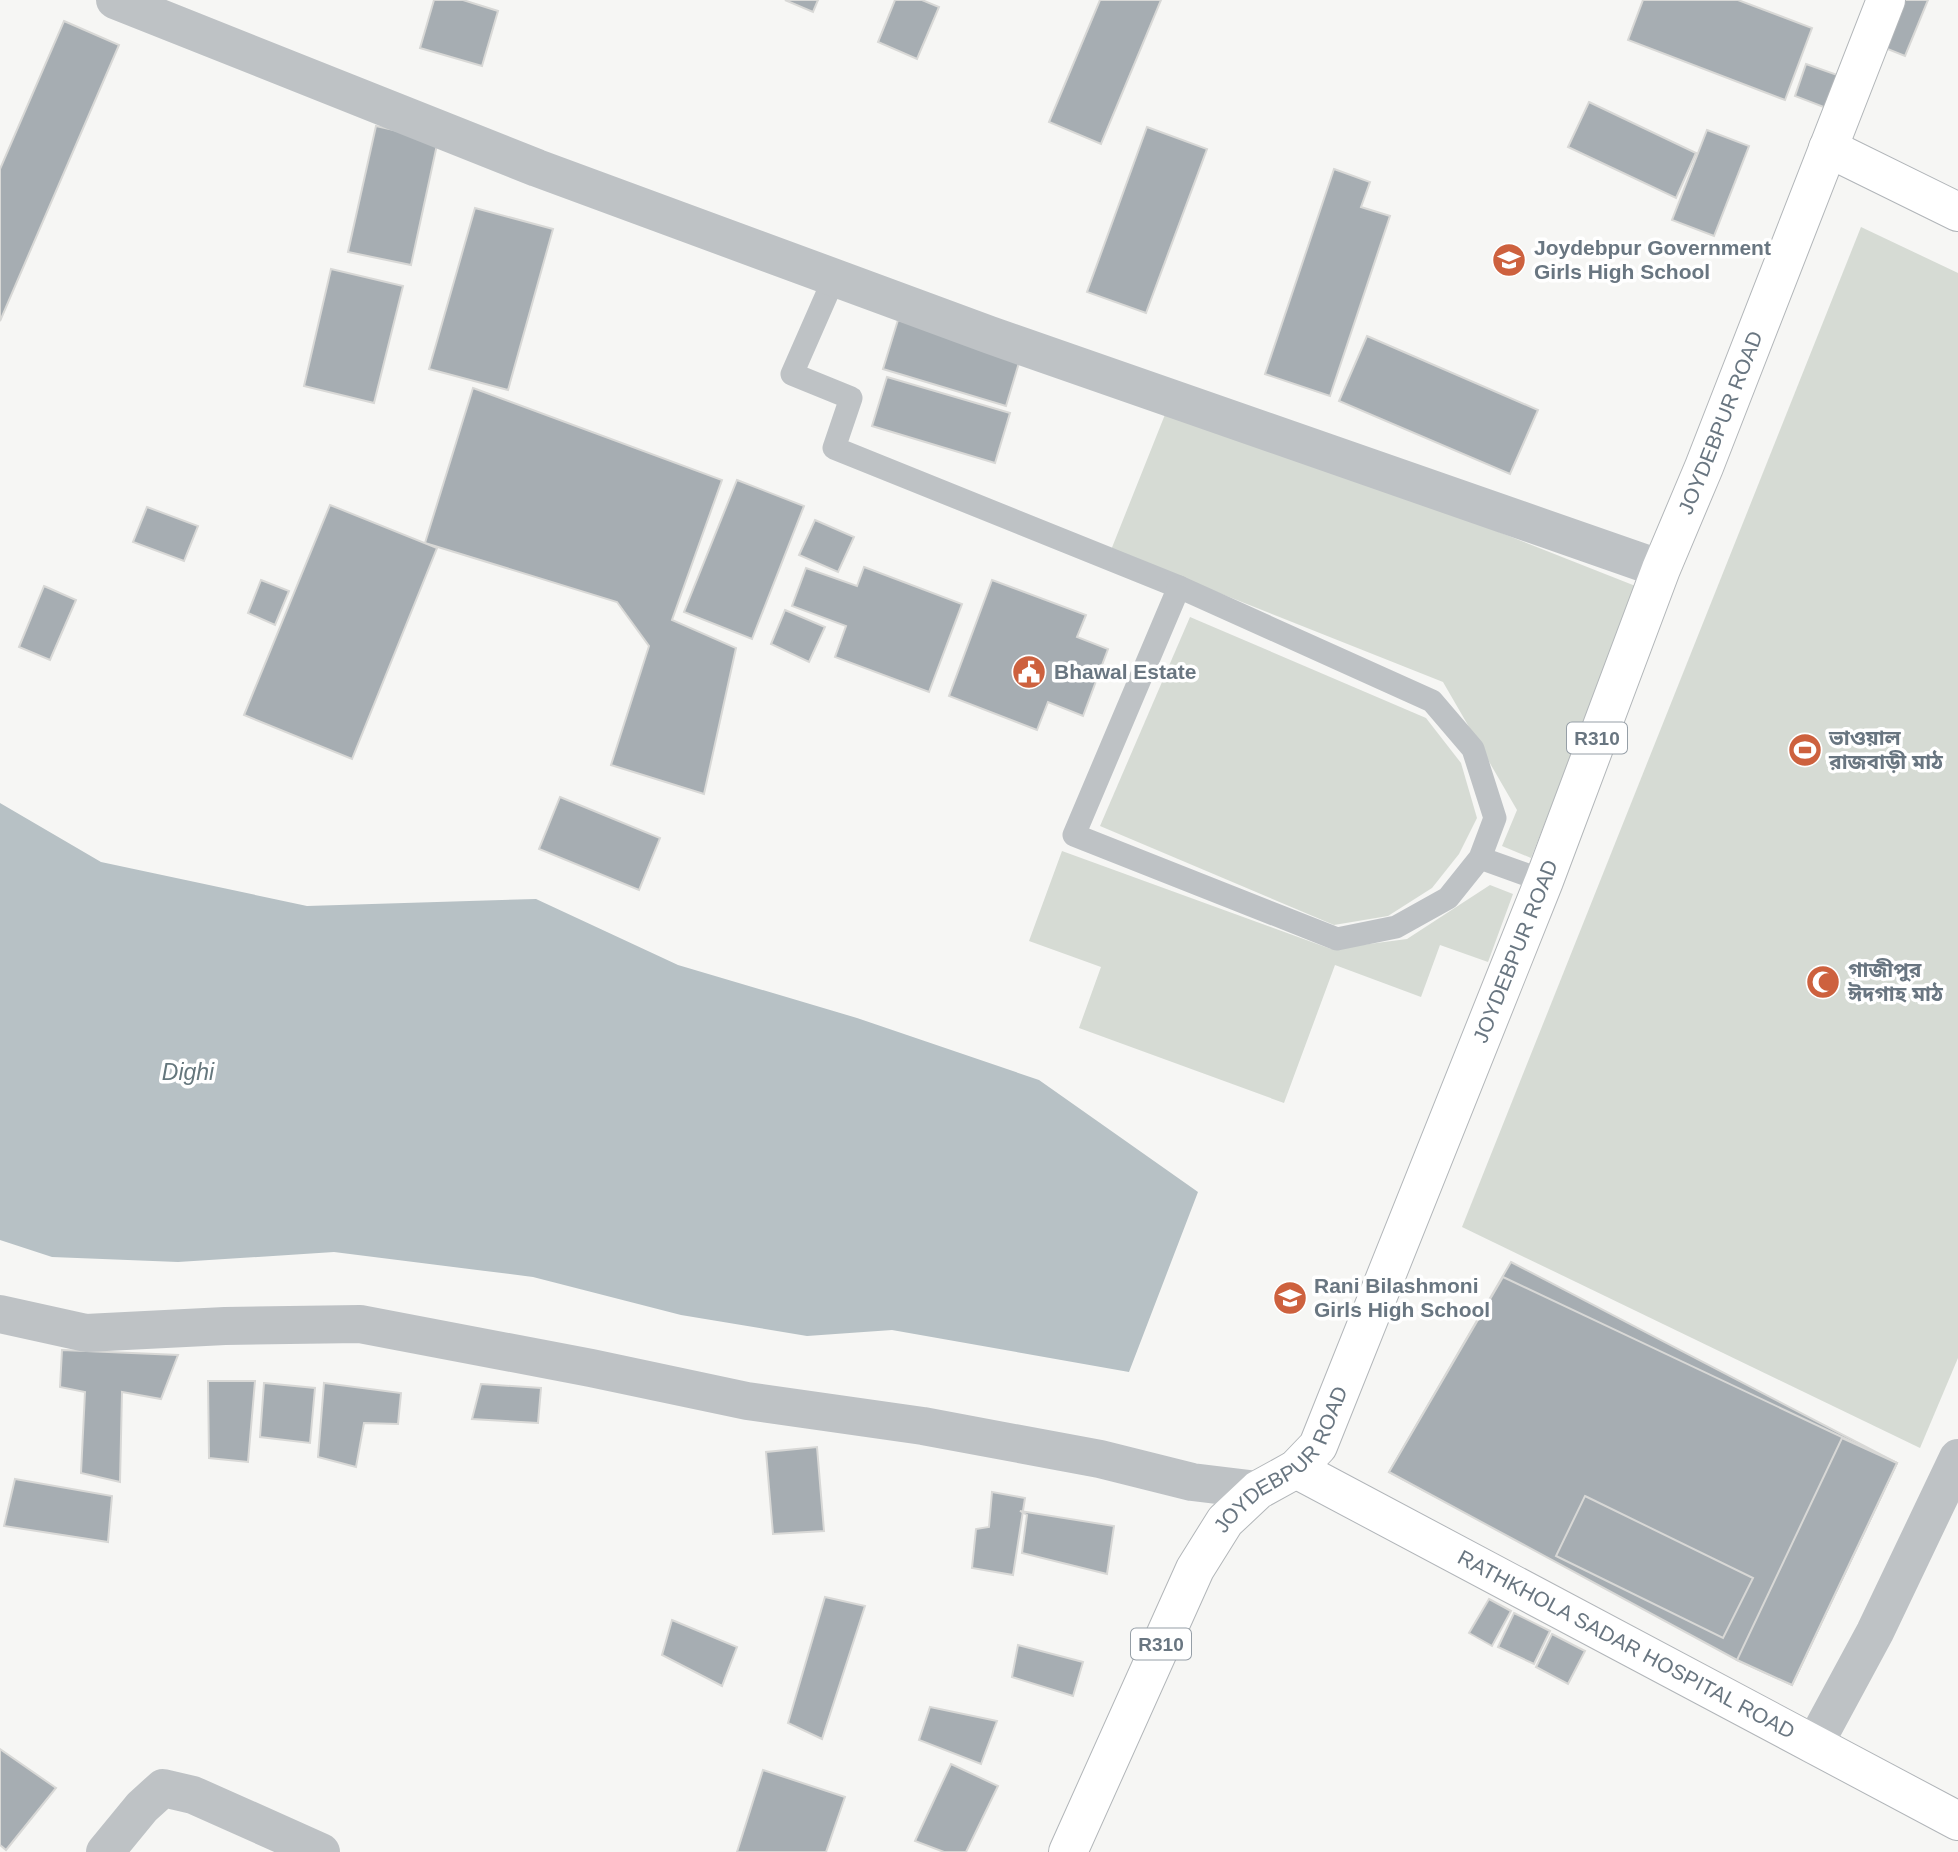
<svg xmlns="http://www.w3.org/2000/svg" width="1958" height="1852" font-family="Arial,'Noto Sans Bengali',sans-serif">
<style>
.green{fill:#d6dbd4}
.water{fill:#b7c1c5}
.building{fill:#a6adb2;stroke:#d8d8d6;stroke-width:2}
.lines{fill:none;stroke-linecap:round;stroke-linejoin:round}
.secondary-casing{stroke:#b1b5b9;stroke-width:40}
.primary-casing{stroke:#b2b6b9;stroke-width:40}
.lane{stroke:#bec2c5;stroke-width:23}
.street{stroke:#bec2c5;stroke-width:38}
.secondary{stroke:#fff;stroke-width:38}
.primary{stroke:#fff;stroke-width:38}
.labels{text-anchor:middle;stroke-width:7;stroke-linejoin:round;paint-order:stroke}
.shield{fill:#fff;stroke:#969fa7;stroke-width:2}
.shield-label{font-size:19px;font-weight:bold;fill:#697681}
.poi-label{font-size:21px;font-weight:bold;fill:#697681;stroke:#fff;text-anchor:start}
.street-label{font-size:21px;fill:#697681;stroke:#fff}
.water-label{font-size:23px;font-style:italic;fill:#65777d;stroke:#fff}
</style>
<rect width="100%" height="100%" fill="#f6f6f4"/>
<g class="green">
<polygon points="1861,227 1958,273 1958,1358 1920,1448 1462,1227"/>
<polygon points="1170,402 1638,587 1531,858 1502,846 1517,810 1443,682 1111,550"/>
<polygon points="1190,617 1426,718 1461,763 1477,818 1459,854 1432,888 1388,916 1334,925 1100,826"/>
<polygon points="1062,851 1331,949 1407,939 1490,885 1513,894 1488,962 1440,945 1421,997 1335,965 1284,1103 1079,1028 1101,967 1029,941"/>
</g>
<polygon class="water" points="0,803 101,862 307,906 536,899 678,965 857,1018 1039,1080 1198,1192 1129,1372 892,1330 807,1336 681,1315 533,1277 334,1252 178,1262 52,1257 0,1240"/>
<g class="building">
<polygon points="434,0 463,0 498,11 482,66 420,48"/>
<polygon points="785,0 818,0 813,12"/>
<polygon points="895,0 922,0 939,7 917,59 878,42"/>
<polygon points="1100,0 1161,0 1101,144 1049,122"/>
<polygon points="1643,0 1738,0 1812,28 1785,100 1628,40"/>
<polygon points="1894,0 1928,0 1905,56 1875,44"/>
<polygon points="64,21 119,45 0,321 0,169"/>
<polygon points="1806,64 1846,78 1834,111 1795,96"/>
<polygon points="1589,102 1696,153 1676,198 1568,147"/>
<polygon points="376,126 438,140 411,265 348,252"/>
<polygon points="1147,127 1207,149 1146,313 1087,292"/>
<polygon points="1707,130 1749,146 1714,236 1672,220"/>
<polygon points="1334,169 1370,182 1361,207 1390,216 1330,396 1265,374"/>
<polygon points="475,208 553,229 508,390 429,369"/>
<polygon points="331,269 403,286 374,403 304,386"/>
<polygon points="898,320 1021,356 1006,406 883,369"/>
<polygon points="1367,336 1538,410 1510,474 1339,401"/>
<polygon points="887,377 1010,413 995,463 872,426"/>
<polygon points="473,388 722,480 672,620 736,648 704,794 611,765 649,646 617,602 425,543"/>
<polygon points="737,480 804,506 752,639 684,612"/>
<polygon points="330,505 437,548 352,759 244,715"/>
<polygon points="147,507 198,526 184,561 133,542"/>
<polygon points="815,520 854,537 838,572 799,555"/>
<polygon points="864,567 962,604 929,692 835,657 846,626 792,606 806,568 857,586"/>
<polygon points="261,580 289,591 275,625 248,613"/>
<polygon points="992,580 1086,615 1077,637 1108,649 1083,716 1048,702 1037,730 949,696"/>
<polygon points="44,586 76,600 50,660 19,647"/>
<polygon points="785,610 825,627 809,662 771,644"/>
<polygon points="560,797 660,838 639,890 539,849"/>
<polygon points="1511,1262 1897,1463 1792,1685 1389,1472"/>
<polygon points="1503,1277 1897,1463 1792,1685 1737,1660 1389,1472"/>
<polygon points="62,1350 178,1355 161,1399 122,1392 120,1482 81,1473 85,1392 60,1387"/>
<polygon points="208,1381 255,1381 248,1462 209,1458"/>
<polygon points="264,1383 315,1388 310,1443 260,1437"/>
<polygon points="324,1383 401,1393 398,1424 364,1423 356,1467 318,1457"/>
<polygon points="481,1384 541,1388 538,1423 472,1419"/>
<polygon points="1842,1438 1897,1463 1792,1685 1737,1660"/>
<polygon points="817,1447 824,1531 773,1534 766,1452"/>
<polygon points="15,1479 112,1496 108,1542 4,1526"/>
<polygon points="992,1492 1025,1498 1013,1575 972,1568 976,1529 989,1527"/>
<polygon points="1585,1496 1753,1578 1723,1638 1556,1556"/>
<polygon points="1020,1511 1114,1526 1107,1574 1022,1553 1027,1515"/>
<polygon points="825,1597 865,1606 822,1739 788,1723"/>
<polygon points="1489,1599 1511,1611 1492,1646 1469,1633"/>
<polygon points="1514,1613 1550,1631 1534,1664 1498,1647"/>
<polygon points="672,1620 737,1647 722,1686 662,1655"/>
<polygon points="1552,1634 1585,1651 1568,1684 1536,1667"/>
<polygon points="1018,1645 1083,1662 1073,1696 1012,1677"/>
<polygon points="930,1707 997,1721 981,1764 919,1740"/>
<polygon points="0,1749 56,1788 6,1850 0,1845"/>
<polygon points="951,1764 998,1786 966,1852 944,1852 915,1841"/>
<polygon points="763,1770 845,1797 826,1852 737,1852"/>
</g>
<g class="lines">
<g class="secondary-casing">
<g id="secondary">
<polyline points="1828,148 1958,212"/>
<path id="s1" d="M1296,1469L1958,1821"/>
</g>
</g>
<g class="primary-casing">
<g id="primary">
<path id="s2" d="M1068,1852L1195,1569L1225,1521L1258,1490L1296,1469L1318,1446L1544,881L1661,569L1704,467L1886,0"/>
</g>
</g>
<g class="lane">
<polyline points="835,276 792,374 851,398 834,448 1179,587"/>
<polyline points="1480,858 1495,818 1473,749 1432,701 1179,587 1074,835 1337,939 1396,927 1448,898 1480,858 1544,881"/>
</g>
<g class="street">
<polyline points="115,0 537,168 990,335 1661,569"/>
<polyline points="0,1314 86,1333 225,1326 360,1324 591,1368 747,1401 923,1426 1100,1459 1192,1482 1258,1490"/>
<polyline points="1814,1745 1875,1632 1958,1458"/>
<polyline points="105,1852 142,1807 163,1788 193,1795 321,1852"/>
</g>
<use href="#secondary" class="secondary"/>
<use href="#primary" class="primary"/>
</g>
<defs>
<g id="school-disc" transform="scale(1.75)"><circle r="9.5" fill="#cd613e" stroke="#fff"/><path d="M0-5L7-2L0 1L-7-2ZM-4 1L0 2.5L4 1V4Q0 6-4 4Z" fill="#fff"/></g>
<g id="civic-disc" transform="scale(1.75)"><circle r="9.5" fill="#cd613e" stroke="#fff"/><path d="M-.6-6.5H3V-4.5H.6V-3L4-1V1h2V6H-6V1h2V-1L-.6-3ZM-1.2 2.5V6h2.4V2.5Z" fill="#fff"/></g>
<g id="stadium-disc" transform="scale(1.75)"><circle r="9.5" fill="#cd613e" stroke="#fff"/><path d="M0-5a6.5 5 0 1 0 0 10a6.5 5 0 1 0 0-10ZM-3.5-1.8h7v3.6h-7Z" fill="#fff"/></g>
<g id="mosque-disc" transform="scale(1.75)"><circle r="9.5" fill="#cd613e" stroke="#fff"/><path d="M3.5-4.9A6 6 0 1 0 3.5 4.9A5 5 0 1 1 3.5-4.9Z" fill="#fff"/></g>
</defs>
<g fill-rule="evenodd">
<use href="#school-disc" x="1509" y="260"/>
<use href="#civic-disc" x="1029" y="672"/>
<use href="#stadium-disc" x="1805" y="750"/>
<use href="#mosque-disc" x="1823" y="982"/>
<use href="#school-disc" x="1290" y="1298"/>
</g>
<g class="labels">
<g class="shield">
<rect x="1567" y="722.5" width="60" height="31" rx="5"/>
<rect x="1131" y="1628.5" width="60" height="31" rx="5"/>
</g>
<g class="shield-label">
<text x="1597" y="745">R310</text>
<text x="1161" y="1651">R310</text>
</g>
<g class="poi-label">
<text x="1534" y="255">Joydebpur Government<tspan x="1534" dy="24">Girls High School</tspan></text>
<text x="1054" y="679">Bhawal Estate</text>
<text x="1829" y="745">ভাওয়াল<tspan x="1829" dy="24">রাজবাড়ী মাঠ</tspan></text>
<text x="1848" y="977">গাজীপুর<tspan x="1848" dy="24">ঈদগাহ মাঠ</tspan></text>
<text x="1314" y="1293">Rani Bilashmoni<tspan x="1314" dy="24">Girls High School</tspan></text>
</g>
<g class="street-label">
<text dy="7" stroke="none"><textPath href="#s2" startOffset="1587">JOYDEBPUR ROAD</textPath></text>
<text dy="7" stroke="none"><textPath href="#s2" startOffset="1020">JOYDEBPUR ROAD</textPath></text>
<text dy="7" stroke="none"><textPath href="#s2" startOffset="453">JOYDEBPUR ROAD</textPath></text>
<text dy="7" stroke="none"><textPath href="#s1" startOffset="374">RATHKHOLA SADAR HOSPITAL ROAD</textPath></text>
</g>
<g class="water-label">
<text x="188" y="1080">Dighi</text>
</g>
</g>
</svg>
